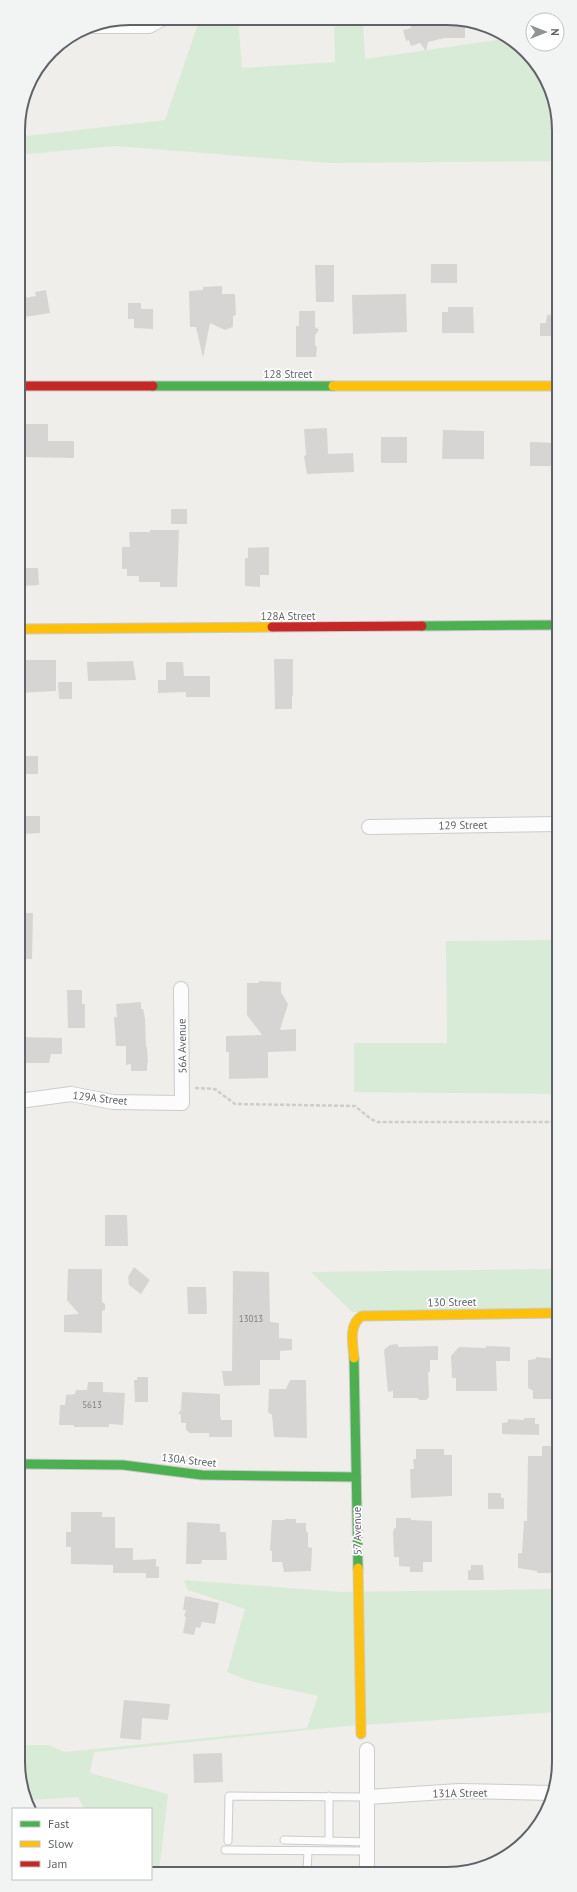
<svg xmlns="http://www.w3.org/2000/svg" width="577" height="1892" font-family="'PT Sans',sans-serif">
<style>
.green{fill:#d8ebd6}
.building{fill:#d6d5d3}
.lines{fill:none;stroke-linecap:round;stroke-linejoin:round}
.lane-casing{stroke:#cbcccc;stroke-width:9}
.street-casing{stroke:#cbcccc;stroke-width:16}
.fast-casing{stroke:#cacacb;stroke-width:11}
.slow-casing{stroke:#cacacb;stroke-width:11}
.jam-casing{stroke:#cacacb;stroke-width:11}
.path{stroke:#cacfcc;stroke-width:2.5;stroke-dasharray:4 2;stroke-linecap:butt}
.lane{stroke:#fdfcfc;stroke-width:7}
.street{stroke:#fdfcfc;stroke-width:14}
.fast{stroke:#4caf50;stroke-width:9}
.slow{stroke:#ffc107;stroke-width:9}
.jam{stroke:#c62828;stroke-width:9}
.labels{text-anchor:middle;stroke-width:3.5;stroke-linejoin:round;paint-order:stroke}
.number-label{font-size:9px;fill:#7e8184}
.street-label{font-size:11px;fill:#5f6368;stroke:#fff}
.rim{fill:none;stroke:#5f6368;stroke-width:2}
</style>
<rect width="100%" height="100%" fill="#efeeea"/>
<g class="green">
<polygon points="200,18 238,19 242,68 335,62 334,19 363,20 365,59 504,39 526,51 557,109 557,161 330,163 115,146 18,155 18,137 165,120"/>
<polygon points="558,940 558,1094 354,1092 354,1043 447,1043 446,941"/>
<polygon points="558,1269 558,1312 352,1312 311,1272"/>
<polygon points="184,1580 341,1592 559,1589 559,1712 347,1726 94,1752 90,1773 168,1794 159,1872 151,1872 151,1809 84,1809 78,1797 29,1800 20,1783 20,1745 48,1745 65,1752 307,1728 318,1696 250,1681 227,1672 245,1609 188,1590"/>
</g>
<g class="building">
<polygon points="409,20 465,20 465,38 444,38 428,42 426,51 420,43 411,46 409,40 406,41 403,30 411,28"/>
<rect x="431" y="264" width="26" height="19"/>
<polygon points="315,265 334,265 334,302 316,302"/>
<polygon points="222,286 222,294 235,294 236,315 233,316 233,327 225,330 210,323 203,358 196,327 190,327 189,291 203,290 203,287"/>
<polygon points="46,290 50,313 18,318 18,299 36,296 35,292"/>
<polygon points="406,294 407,332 353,334 352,295"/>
<polygon points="128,303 141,303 141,309 153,309 153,329 134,328 134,319 128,319"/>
<polygon points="448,307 473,307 474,333 442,333 442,312 448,312"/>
<polygon points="299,311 315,311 315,327 319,330 315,335 315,345 317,347 316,357 296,357 296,326 299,326"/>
<polygon points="557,314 557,336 540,336 540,323 546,323 547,315"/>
<polygon points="22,424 48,424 48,441 74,441 74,458 19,457 19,429 21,429"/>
<polygon points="327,428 328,454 353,453 354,472 307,474 304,456 306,455 304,429"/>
<polygon points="443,430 484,431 484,459 442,459"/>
<rect x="381" y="437" width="26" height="26"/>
<polygon points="530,442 557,443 557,466 530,466"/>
<rect x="171" y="509" width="16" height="15"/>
<polygon points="150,530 179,530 177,587 160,587 160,582 139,582 139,576 127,576 127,569 122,569 122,547 130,547 129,532 150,532"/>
<polygon points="269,547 269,575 260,575 260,587 245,586 245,558 248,558 248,548"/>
<polygon points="19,568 38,568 39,585 19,586"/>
<polygon points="274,659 293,659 293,696 292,696 292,709 275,709"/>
<polygon points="24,660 56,660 56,691 19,693 19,663 24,663"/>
<polygon points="133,661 136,680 88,681 87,662"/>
<polygon points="166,662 183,662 184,676 210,676 210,697 186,697 186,692 158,693 158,680 166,680"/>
<polygon points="58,682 72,682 72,699 59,699"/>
<rect x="19" y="756" width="19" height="18"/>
<polygon points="19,816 40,816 40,833 19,834"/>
<polygon points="19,913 33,913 32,959 19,959"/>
<polygon points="259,981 281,982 281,992 288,1004 280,1030 296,1029 296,1051 268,1052 268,1078 229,1079 229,1052 226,1052 226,1036 262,1035 247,1015 247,983 259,983"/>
<polygon points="67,990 82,990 82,1004 85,1004 85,1028 68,1028"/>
<polygon points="141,1002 141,1009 143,1009 145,1019 146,1047 147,1047 148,1064 147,1063 147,1071 131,1071 131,1064 126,1065 126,1046 116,1046 114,1017 117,1017 116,1004"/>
<polygon points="19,1037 62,1038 62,1054 51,1054 49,1063 19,1063"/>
<polygon points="105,1215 127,1215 128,1246 105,1246"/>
<polygon points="134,1267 150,1280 141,1294 129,1285 128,1277"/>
<polygon points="68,1269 102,1269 102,1302 105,1304 105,1310 102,1311 102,1333 64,1332 64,1315 79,1314 67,1300"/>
<polygon points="233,1271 269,1272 270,1322 279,1323 279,1338 292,1339 292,1350 280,1351 280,1360 260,1360 260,1385 224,1386 222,1371 232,1371"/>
<polygon points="187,1287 206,1287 207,1314 188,1314"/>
<polygon points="397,1344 399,1347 438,1346 438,1360 430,1360 430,1372 428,1372 429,1397 426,1400 420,1400 417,1398 393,1398 393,1391 388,1392 384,1350 390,1345"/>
<polygon points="486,1346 510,1347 510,1361 496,1361 497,1391 456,1391 456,1378 452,1378 451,1356 459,1347 486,1348"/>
<polygon points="536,1357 558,1359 558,1399 533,1399 533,1391 528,1388 528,1360 536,1359"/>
<polygon points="137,1377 148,1377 148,1402 135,1402 134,1380 137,1380"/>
<polygon points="290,1380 306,1380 307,1438 274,1437 272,1415 268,1412 269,1389 286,1389"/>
<polygon points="88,1382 103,1382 103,1392 125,1393 123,1425 109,1424 109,1427 74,1427 74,1425 59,1425 60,1405 65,1405 66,1395 75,1394 76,1390 87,1390"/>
<polygon points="182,1392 220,1394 220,1417 221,1417 221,1420 232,1420 232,1437 209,1437 209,1433 190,1433 186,1430 186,1423 181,1423 181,1415 178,1413 181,1410"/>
<polygon points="524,1418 535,1418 535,1424 539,1424 539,1435 502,1434 502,1423 508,1422 508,1419 524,1420"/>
<polygon points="542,1446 558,1446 558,1501 551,1500 551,1524 558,1525 559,1573 537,1573 537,1571 518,1568 518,1553 522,1553 524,1521 527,1521 528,1456 542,1456"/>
<polygon points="416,1449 444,1449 444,1455 452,1455 452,1496 411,1498 410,1469 414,1469 413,1459 416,1459"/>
<polygon points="488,1493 501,1493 501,1498 504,1498 504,1509 488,1509"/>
<polygon points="71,1512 102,1512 102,1517 115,1517 115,1548 133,1548 133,1560 156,1559 156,1567 159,1566 159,1578 146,1578 146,1573 113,1573 113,1565 71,1564 71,1547 66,1547 66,1532 71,1532"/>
<polygon points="396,1518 411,1518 411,1520 432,1521 432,1562 423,1562 423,1572 410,1572 410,1567 399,1566 399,1557 394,1557 393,1533 394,1528 396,1528"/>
<polygon points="285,1519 296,1519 296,1523 306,1523 306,1532 308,1532 308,1547 312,1548 311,1571 284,1572 282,1562 272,1562 272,1551 270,1551 272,1520 285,1520"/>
<polygon points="187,1522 220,1524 220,1532 226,1532 227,1560 202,1560 201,1564 186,1564"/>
<polygon points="471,1565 483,1565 484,1580 468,1580 468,1570 471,1570"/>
<polygon points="185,1596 219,1603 215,1624 202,1622 200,1628 196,1627 194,1635 183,1633 186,1617 184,1616 186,1610 183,1610"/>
<polygon points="124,1700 170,1704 168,1720 142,1718 141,1740 120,1738"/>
<polygon points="222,1753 223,1782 194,1783 193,1754"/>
</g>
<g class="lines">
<g class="lane-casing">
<g id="lane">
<polyline points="329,1796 329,1841 368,1842"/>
<polyline points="284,1840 329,1841"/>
<polyline points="228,1841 229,1796 368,1797"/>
<polyline points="225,1850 367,1851"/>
<polyline points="307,1872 308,1851"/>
</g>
</g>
<g class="street-casing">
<g id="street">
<polyline points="90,26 149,26 164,18"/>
<polyline points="369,827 558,824"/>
<polyline points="19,1101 71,1094 113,1102 182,1103 181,989"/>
<polyline points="367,1750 367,1872"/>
<polyline points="368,1797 459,1791 553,1793"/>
</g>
</g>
<g class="fast-casing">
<g id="fast">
<polyline points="153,386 333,386"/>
<polyline points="422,626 557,625"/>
<polyline points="354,1358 358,1568"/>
<polyline points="20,1464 123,1465 202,1475 356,1477"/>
</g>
</g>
<g class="slow-casing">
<g id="slow">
<polyline points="333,386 557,386"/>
<polyline points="19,629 272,627"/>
<path d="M354,1358C353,1345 348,1324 362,1316L558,1313"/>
<polyline points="358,1568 361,1734"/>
</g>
</g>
<g class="jam-casing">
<g id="jam">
<polyline points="19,386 153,386"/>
<polyline points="272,627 422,626"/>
</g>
</g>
<polyline class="path" points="195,1088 215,1089 235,1104 355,1106 371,1119 377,1122 558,1122"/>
<use href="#lane" class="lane"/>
<use href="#street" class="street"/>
<use href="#fast" class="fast"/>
<use href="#slow" class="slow"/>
<use href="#jam" class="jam"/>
</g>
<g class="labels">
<g class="number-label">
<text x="251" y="1322">13013</text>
<text x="92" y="1408">5613</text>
</g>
<g class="street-label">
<text x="288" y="378">128 Street</text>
<text x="288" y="620">128A Street</text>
<text transform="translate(463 825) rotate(-1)" y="4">129 Street</text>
<text transform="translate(182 1046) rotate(-91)" y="4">56A Avenue</text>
<text transform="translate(100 1098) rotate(6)" y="4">129A Street</text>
<text transform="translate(452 1302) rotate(-1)" y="4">130 Street</text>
<text transform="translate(189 1460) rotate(6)" y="4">130A Street</text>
<text transform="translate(357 1531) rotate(-91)" y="4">57 Avenue</text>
<text transform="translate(460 1793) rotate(-1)" y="4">131A Street</text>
</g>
</g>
<path d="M0 0H577V1892H0ZM130 25H447A105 105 0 0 1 552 130V1762A105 105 0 0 1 447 1867H130A105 105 0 0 1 25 1762V130A105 105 0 0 1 130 25Z" fill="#f2f3f3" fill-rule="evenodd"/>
<path class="rim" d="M130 25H447A105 105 0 0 1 552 130V1762A105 105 0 0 1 447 1867H130A105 105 0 0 1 25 1762V130A105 105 0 0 1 130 25Z"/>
<rect x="12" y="1808" width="140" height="72" fill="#ffffff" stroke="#bfc1c3"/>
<rect x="20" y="1821" width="20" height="6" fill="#4caf50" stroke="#bfc1c3"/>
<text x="48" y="1828" font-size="12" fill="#5f6368">Fast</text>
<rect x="20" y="1841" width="20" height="6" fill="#ffc107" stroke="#bfc1c3"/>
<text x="48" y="1848" font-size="12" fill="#5f6368">Slow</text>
<rect x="20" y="1861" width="20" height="6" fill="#c62828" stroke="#bfc1c3"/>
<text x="48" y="1868" font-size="12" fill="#5f6368">Jam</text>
<g transform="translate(545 32) rotate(90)"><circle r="19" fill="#ffffff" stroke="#bfc1c3"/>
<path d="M0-3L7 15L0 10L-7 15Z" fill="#919496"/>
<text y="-6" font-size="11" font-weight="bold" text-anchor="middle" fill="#5f6368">N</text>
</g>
</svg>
